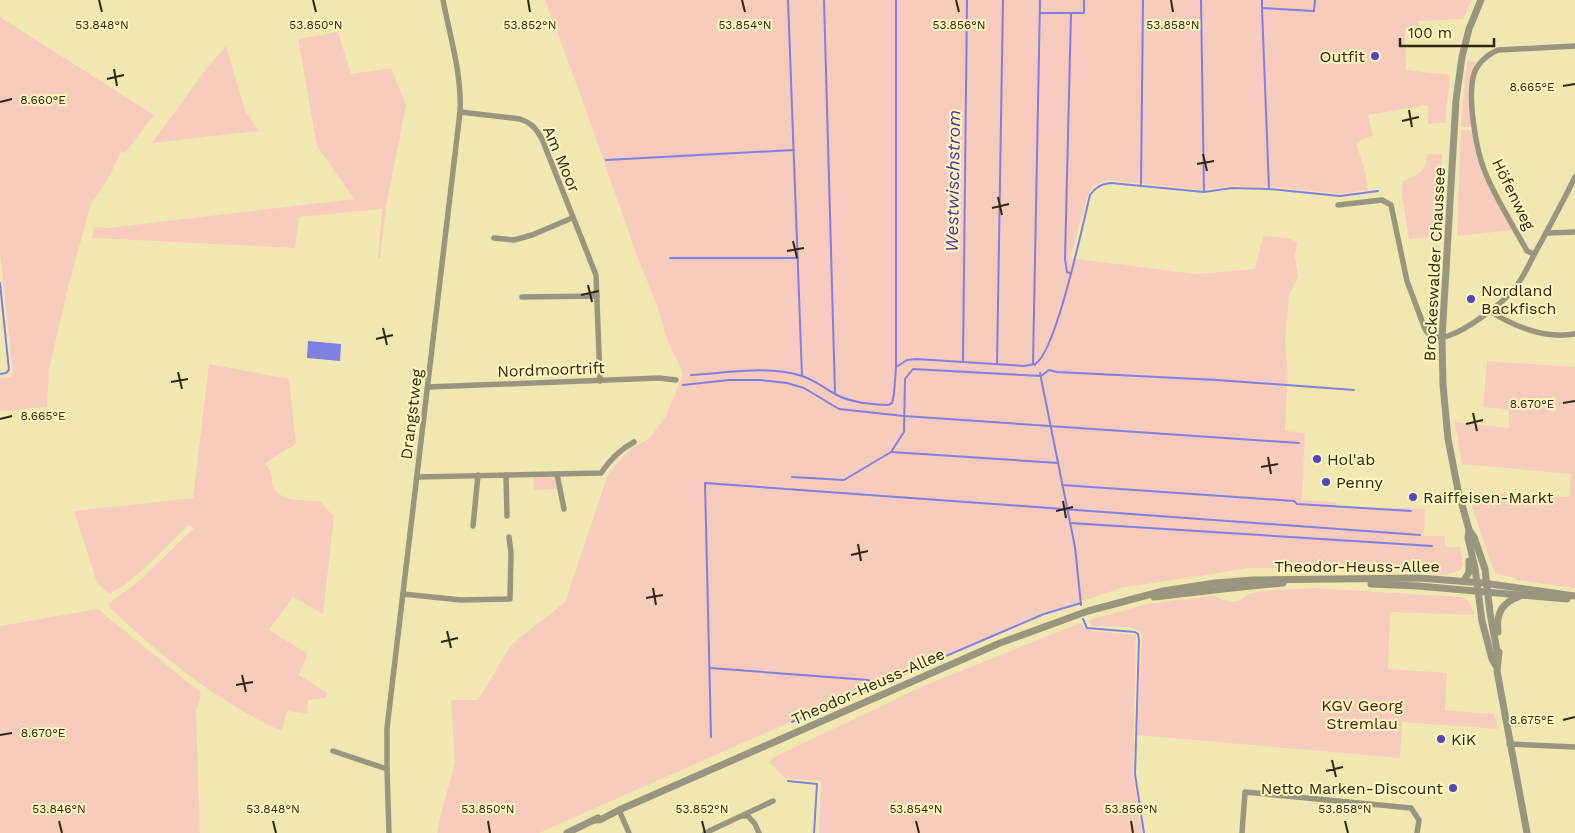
<svg xmlns="http://www.w3.org/2000/svg" width="1575" height="833" font-family="'Work Sans',sans-serif">
<style>
.green{fill:#f8ccbd}
.water{fill:#7e80e4}
.lines{fill:none;stroke-linecap:round;stroke-linejoin:round}
.stream{stroke:#7e80e4;stroke-width:2}
.minor{stroke:#99967f;stroke-width:5.5}
.tertiary{stroke:#99967f;stroke-width:7}
.ticks{fill:none;stroke:#2c2813;stroke-width:2}
.poi-dot{fill:#5048bf;stroke:#fef6be;stroke-width:2}
.labels{text-anchor:middle;stroke-width:4;stroke-linejoin:round;paint-order:stroke}
.poi-label{font-size:16px;fill:#2c2813;stroke:#fef6be;text-anchor:start}
.street-label{font-size:16px;fill:#2c2813;stroke:#fef6be}
.park-label{font-size:16px;fill:#471c0c;stroke:#fef6be}
.water-label{font-size:18px;font-style:italic;fill:#4236aa;stroke:#fef6be}
.ticks-label{font-size:12px;text-anchor:middle;fill:#2c2813;stroke:#fef6be;stroke-width:4;stroke-linejoin:round;paint-order:stroke}
</style>
<rect width="100%" height="100%" fill="#f1e8b1"/>
<g class="green">
<polygon points="545,0 1472,0 1463,19 1419,21 1419,30 1405,31 1406,70 1450,75 1445,123 1428,124 1428,105 1368,115 1373,135 1356,143 1365,171 1368,190 1339,194 1273,187 1231,186 1201,190 1108,180 1092,187 1088,195 1070,258 1195,274 1255,269 1263,236 1289,238 1297,242 1295,256 1298,277 1289,295 1285,343 1288,375 1285,431 1305,433 1302,500 1336,502 1336,506 1425,509 1424,536 1445,536 1445,547 1460,547 1463,565 1459,571 1443,575 1426,574 1425,569 1250,568 1121,588 1044,614 824,707 539,833 437,833 441,813 455,763 451,700 478,700 511,645 565,602 608,474 629,450 650,438 666,416 683,374 667,339 657,305 637,256 582,99"/>
<polygon points="0,17 154,115 125,153 121,152 107,181 91,204 68,287 49,370 47,407 0,411 0,378 11,377 13,372 0,252"/>
<polygon points="338,32 351,74 391,68 406,105 386,207 380,258 378,258 382,209 299,217 295,248 92,238 94,227 108,228 354,199 317,146 298,39"/>
<polygon points="226,46 245,110 259,131 152,143 206,69"/>
<polygon points="1468,60 1477,63 1475,68 1472,127 1461,127 1465,77"/>
<polygon points="1461,130 1473,130 1484,179 1488,182 1513,230 1457,236"/>
<path d="M1427,154H1442L1441,237L1409,239L1402,195L1403,181C1418,175 1426,172 1427,154Z"/>
<polygon points="1487,361 1575,367 1575,588 1517,580 1515,578 1497,574 1494,571 1467,492 1569,497 1571,474 1462,464 1455,422 1509,428 1509,410 1483,407"/>
<path d="M209,364L289,379L296,444L265,463C267,466 270,469 271,473C273,477 271,480 272,484C280,505 304,498 321,502L334,517L323,614L293,597L269,630L308,654L299,675L327,693L326,698L308,700L307,714L287,711L282,731C221,705 158,654 110,608L109,603L112,601L137,583L194,528L189,525C174,539 126,591 109,593L97,583L74,511L193,498Z"/>
<polygon points="533,477 551,477 556,479 559,489 534,490"/>
<path d="M1314,588L1461,597C1470,600 1472,606 1474,615L1390,612L1388,669L1447,673L1445,710L1494,714L1498,729L1402,722L1400,758L1137,735L1142,638L1140,631L1128,627L1092,626L1089,620L1147,604L1214,596L1230,602L1238,601L1248,594L1262,591Z"/>
<polygon points="98,609 201,693 196,713 200,833 0,833 0,626"/>
<polygon points="1080,623 1087,629 1093,631 1136,635 1133,773 1142,833 819,833 821,781 785,778 769,762 774,757 921,687"/>
</g>
<polygon class="water" points="308,341 341,344 340,361 307,358"/>
<g class="lines">
<g class="stream">
<polyline points="788,0 802,376"/>
<polyline points="824,0 835,394"/>
<polyline points="1201,0 1204,192"/>
<polyline points="1262,0 1262,8"/>
<polyline points="1040,13 1084,13 1084,0"/>
<polyline points="606,160 794,150"/>
<polyline points="1141,185 1143,0"/>
<polyline points="1269,189 1262,8 1314,11 1315,0"/>
<polyline points="670,258 798,258"/>
<polyline points="1070,273 1067,272 1065,259 1071,13"/>
<polyline points="0,283 9,370 6,373 0,374"/>
<polyline points="963,362 967,0"/>
<polyline points="997,364 1003,0"/>
<polyline points="1033,364 1040,0"/>
<path d="M1035,364C1056,353 1083,223 1090,195C1096,187 1101,184 1111,183L1204,192L1232,188L1269,189L1340,196L1378,191"/>
<polyline points="896,367 896,0"/>
<polyline points="1040,373 1075,547 1081,605"/>
<path d="M691,375C727,373 766,365 802,376C815,380 827,390 839,396C853,403 872,404 888,405L892,403L894,394L896,367L907,360L916,359L1024,366L1035,364V365"/>
<polyline points="683,385 729,380 760,380 787,383 804,388 839,409 904,416 1299,443"/>
<polyline points="891,452 1058,463"/>
<polyline points="792,477 844,480 891,452 904,432 905,379 913,369 1041,376 1049,370 1057,372 1217,380 1354,390"/>
<polyline points="1062,485 1294,501 1297,504 1411,511"/>
<polyline points="1070,523 1432,546"/>
<polyline points="1083,619 1087,628 1135,632 1138,634 1139,640 1135,774 1144,833"/>
<polyline points="710,668 868,680 872,682 874,686"/>
<polyline points="792,722 1044,614 1081,603"/>
<polyline points="711,737 705,483 1420,535"/>
<polyline points="788,781 817,784 814,833"/>
</g>
<g class="minor">
<path d="M460,112L520,119C531,123 536,128 542,139L596,275L600,381"/>
<path d="M1338,205L1382,200L1391,205L1407,281L1425,329C1429,337 1439,339 1448,336C1468,329 1501,305 1515,288C1523,278 1528,266 1534,255C1548,229 1562,204 1575,177"/>
<polyline points="1547,233 1575,232"/>
<polyline points="494,238 514,240 532,235 572,218"/>
<path d="M1534,254L1527,251C1513,225 1496,199 1485,172C1476,150 1467,97 1474,74C1478,62 1487,55 1498,50L1575,46"/>
<polyline points="522,297 597,296"/>
<path d="M1489,311C1516,327 1544,339 1575,334"/>
<polyline points="428,387 659,378 676,380"/>
<polyline points="557,474 564,509"/>
<polyline points="506,475 507,516"/>
<path d="M417,477L601,473C609,461 621,449 634,442"/>
<polyline points="473,526 478,475"/>
<polyline points="403,594 461,600 510,599 511,553 509,537"/>
<polyline points="1509,744 1575,747"/>
<polyline points="333,751 387,769"/>
<polyline points="619,810 629,833"/>
<polyline points="743,816 748,816 755,824 759,833"/>
<path d="M389,833L387,769V728L460,112C462,74 450,37 443,0"/>
<polyline points="705,833 773,801"/>
<polyline points="1242,833 1245,792 1411,808 1419,820 1417,833"/>
</g>
<g class="tertiary">
<polyline points="1481,0 1469,29 1462,57 1456,100 1442,338 1443,385 1448,439 1458,490 1469,530 1474,537 1485,569 1490,613 1498,656"/>
<polyline points="1469,530 1468,538 1475,568 1482,621 1492,659 1496,666"/>
<polyline points="1464,581 1469,572 1469,561"/>
<polyline points="1371,584 1418,586 1567,599"/>
<polyline points="1154,597 1232,588 1283,583"/>
<path d="M1498,632C1496,612 1502,603 1520,596"/>
<polyline points="1499,652 1497,671 1527,833"/>
<polyline points="595,820 600,820 619,810 1000,643 1088,611 1163,591 1215,583 1253,580 1419,578 1483,583 1575,596"/>
<polyline points="567,833 598,818"/>
</g>
</g>
<path class="ticks" d="M99,0L102,12M313,0L316,12M528,0L530,12M742,0L745,12M956,0L959,12M1171,0L1173,12M114,69L117,86M107,79L124,75M1563,86L1575,84M0,102L12,99M1409,110L1412,127M1402,121L1419,117M1203,154L1207,171M1197,164L1214,161M998,197L1002,215M992,208L1009,204M793,241L797,258M787,251L804,248M588,285L592,302M581,295L599,291M383,328L387,345M376,339L393,335M178,372L182,389M171,382L188,379M1563,403L1575,401M1473,413L1477,431M0,419L12,416M1466,424L1483,420M1268,457L1271,474M1261,467L1278,464M1063,501L1066,518M1056,511L1073,507M858,544L861,561M851,555L868,551M653,588L656,605M646,598L663,595M447,631L451,648M441,642L458,638M242,675L246,692M236,685L253,682M1563,720L1575,717M0,735L12,733M1332,760L1336,777M1326,771L1343,767M59,821L62,833M273,821L276,833M488,821L490,833M702,821L705,833M916,821L919,833M1131,821L1133,833M1345,821L1348,833"/>
<g class="poi-dot">
<circle cx="1375" cy="56" r="5"/>
<circle cx="1471" cy="299" r="5"/>
<circle cx="1317" cy="459" r="5"/>
<circle cx="1326" cy="482" r="5"/>
<circle cx="1413" cy="497" r="5"/>
<circle cx="1441" cy="739" r="5"/>
<circle cx="1453" cy="788" r="5"/>
</g>
<g class="labels">
<g class="poi-label">
<text x="1365" y="62" text-anchor="end">Outfit</text>
<text x="1481" y="296">Nordland<tspan x="1481" dy="18">Backfisch</tspan></text>
<text x="1327" y="465">Hol'ab</text>
<text x="1336" y="488">Penny</text>
<text x="1423" y="503">Raiffeisen-Markt</text>
<text x="1451" y="745">KiK</text>
<text x="1443" y="794" text-anchor="end">Netto Marken-Discount</text>
</g>
<g class="street-label">
<text transform="translate(562 159) rotate(67)" y="6">Am Moor</text>
<text transform="translate(1514 194) rotate(64)" y="6">Höfenweg</text>
<text transform="translate(1434 264) rotate(-87)" y="6">Brockeswalder Chaussee</text>
<text transform="translate(551 369) rotate(-2)" y="6">Nordmoortrift</text>
<text transform="translate(411 414) rotate(-83)" y="6">Drangstweg</text>
<text x="1357" y="572">Theodor-Heuss-Allee</text>
<text transform="translate(868 686) rotate(-24)" y="6">Theodor-Heuss-Allee</text>
</g>
<g class="park-label">
<text x="1362" y="711">KGV Georg<tspan x="1362" dy="18">Stremlau</tspan></text>
</g>
<g class="water-label">
<text transform="translate(953 181) rotate(-89)" y="6">Westwischstrom</text>
</g>
</g>
<g class="ticks-label">
<text x="102" y="29">53.848°N</text>
<text x="316" y="29">53.850°N</text>
<text x="530" y="29">53.852°N</text>
<text x="745" y="29">53.854°N</text>
<text x="959" y="29">53.856°N</text>
<text x="1173" y="29">53.858°N</text>
<text x="1532" y="91">8.665°E</text>
<text x="43" y="104">8.660°E</text>
<text x="1532" y="408">8.670°E</text>
<text x="43" y="420">8.665°E</text>
<text x="1532" y="724">8.675°E</text>
<text x="43" y="737">8.670°E</text>
<text x="59" y="813">53.846°N</text>
<text x="273" y="813">53.848°N</text>
<text x="488" y="813">53.850°N</text>
<text x="702" y="813">53.852°N</text>
<text x="916" y="813">53.854°N</text>
<text x="1131" y="813">53.856°N</text>
<text x="1345" y="813">53.858°N</text>
</g>
<path d="M1400 38v8h94v-8" fill="none" stroke="#2c2813" stroke-width="2.5"/>
<text x="1408" y="38" font-size="15" fill="#2c2813" stroke="#fef6be" stroke-width="4" paint-order="stroke">100 m</text>
</svg>
